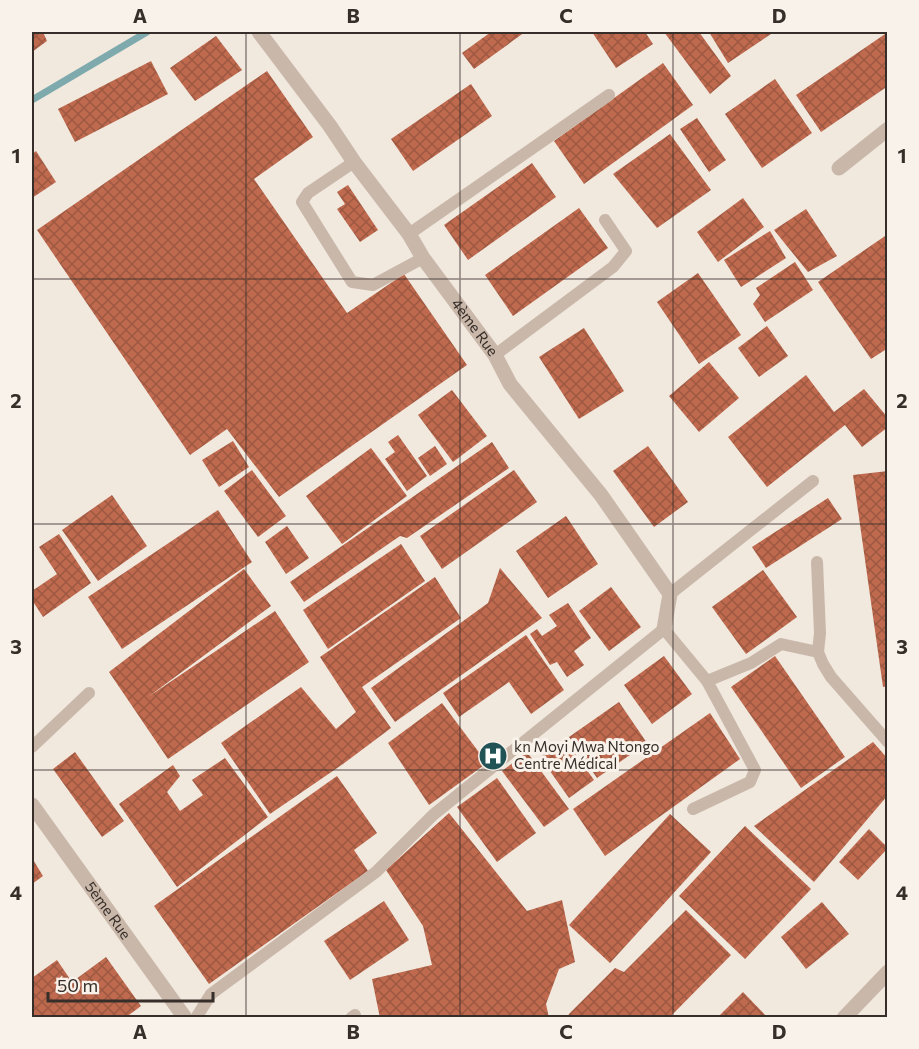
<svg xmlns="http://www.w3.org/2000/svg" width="919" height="1049" font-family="Commissioner,sans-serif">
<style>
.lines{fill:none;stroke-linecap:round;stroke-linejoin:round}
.stream{stroke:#7faaad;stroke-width:7}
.building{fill:url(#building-cross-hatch)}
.service{stroke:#c9b8aa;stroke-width:12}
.minor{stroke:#c9b8aa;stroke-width:15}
.grid{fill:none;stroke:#372e29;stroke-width:1.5;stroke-opacity:0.55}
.labels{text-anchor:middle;stroke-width:6;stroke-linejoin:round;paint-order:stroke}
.street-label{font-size:15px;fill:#372e29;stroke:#f9f2ea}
.poi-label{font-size:15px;fill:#372e29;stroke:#f9f2ea;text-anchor:start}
.neatline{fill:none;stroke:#372e29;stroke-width:2}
.grid-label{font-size:20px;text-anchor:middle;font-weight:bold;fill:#372e29}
</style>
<defs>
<pattern id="building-cross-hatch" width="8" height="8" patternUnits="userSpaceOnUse" patternTransform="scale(1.5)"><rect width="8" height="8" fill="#bf6a4e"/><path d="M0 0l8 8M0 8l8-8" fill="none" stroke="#9c5841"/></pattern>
</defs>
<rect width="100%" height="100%" fill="#f1e8de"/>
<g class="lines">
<polyline class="stream" points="32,100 147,32"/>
</g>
<g class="building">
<polygon points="32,32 43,32 47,41 32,52"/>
<polygon points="491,32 525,32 474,69 462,53"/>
<polygon points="592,32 645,32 653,44 616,68"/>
<polygon points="664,32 699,32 731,76 710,94"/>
<polygon points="709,32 774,32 728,63"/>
<polygon points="888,32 888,86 821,132 796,95"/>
<polygon points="216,36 242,70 195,101 170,68"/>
<polygon points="151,61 168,94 75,142 58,109"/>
<polygon points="663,63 693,105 584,184 554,141"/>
<polygon points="267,71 313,137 254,179 347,313 404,274 467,365 279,497 227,429 190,455 37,230"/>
<polygon points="775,79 812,133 762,168 725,114"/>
<polygon points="471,84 492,116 413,171 391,139"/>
<polygon points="697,118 726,160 709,172 680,129"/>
<polygon points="670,134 711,190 657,228 613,174"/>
<polygon points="36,151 56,182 32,198 32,154"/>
<polygon points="532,163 556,197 468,260 444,225"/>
<polygon points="348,185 378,230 360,242 337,209 345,204 337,192"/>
<polygon points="743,198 764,227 718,262 697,232"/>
<polygon points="579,208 608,248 513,316 485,275"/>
<polygon points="806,209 837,256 808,272 774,230"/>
<polygon points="770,231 786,258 741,287 724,260"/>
<polygon points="888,234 888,348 871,359 818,282"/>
<polygon points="795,262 813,290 765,322 753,304 760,295 756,288"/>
<polygon points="698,273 741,335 699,364 657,302"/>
<polygon points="767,326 788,356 759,377 738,348"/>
<polygon points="584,328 624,391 579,419 539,357"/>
<polygon points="709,362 739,398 699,432 669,396"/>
<polygon points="806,375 834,412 864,389 888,418 888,427 862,447 845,425 767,487 728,437"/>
<polygon points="452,390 487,436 453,462 418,415"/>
<polygon points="398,435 427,476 407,491 385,459 395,452 388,442"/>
<polygon points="233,441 249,467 219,487 202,460"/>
<polygon points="492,442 509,468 407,538 400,536 304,602 290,582"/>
<polygon points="435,446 447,464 430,476 418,458"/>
<polygon points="648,446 688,502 654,527 613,471"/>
<polygon points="371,448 407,496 342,544 306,496"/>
<polygon points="252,470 286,516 258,537 224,491"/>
<polygon points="514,470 537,502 442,569 420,536"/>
<polygon points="888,471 888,686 883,687 853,475"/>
<polygon points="112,495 147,546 98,581 62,530"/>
<polygon points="828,498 842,519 766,568 752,547"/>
<polygon points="218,510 252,562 122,649 88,597"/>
<polygon points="566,516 598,564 548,598 516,551"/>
<polygon points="287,526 309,558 286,574 265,542"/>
<polygon points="59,534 91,583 43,617 32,600 32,591 57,574 39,547"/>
<polygon points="401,544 425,581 328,649 303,610"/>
<polygon points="500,568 542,618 395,722 371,688 488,603"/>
<polygon points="244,569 271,606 148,697 275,611 309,662 168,759 109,672"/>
<polygon points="763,570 797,617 746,654 712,607"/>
<polygon points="435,577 461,618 362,687 391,728 343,764 270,814 221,743 301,687 336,729 356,712 320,657"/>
<polygon points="611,587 641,627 609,651 579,611"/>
<polygon points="568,603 591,638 574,651 584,665 567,677 557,662 550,665 530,634 537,629 542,636 557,626 549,615"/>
<polygon points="526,635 564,690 531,714 509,682 459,717 443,693"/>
<polygon points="664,656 692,694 652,724 624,685"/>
<polygon points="775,656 845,757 801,788 731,687"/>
<polygon points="619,702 647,743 597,778 569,737"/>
<polygon points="442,703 487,763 429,805 388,743"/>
<polygon points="710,713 740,759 605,856 573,809"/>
<polygon points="565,740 594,780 569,798 540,757"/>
<polygon points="873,742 888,759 888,795 814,882 754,826"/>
<polygon points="75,752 124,821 102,837 53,769"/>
<polygon points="527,752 569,809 544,827 502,771"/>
<polygon points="225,758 268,817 177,887 119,804 173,765 180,776 167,792 180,811 203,795 192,780"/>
<polygon points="337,776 377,833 354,850 368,871 209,984 154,906"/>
<polygon points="497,778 536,833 497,862 457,807"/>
<polygon points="449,813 527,911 562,900 575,962 559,969 546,1004 549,1018 380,1018 372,979 432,965 423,926 386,870"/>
<polygon points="670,814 711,852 610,963 569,925"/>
<polygon points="745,826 811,889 745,959 679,896"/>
<polygon points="869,829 888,848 858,880 839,862"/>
<polygon points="32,858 43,876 32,884"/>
<polygon points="384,901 409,940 350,980 324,941"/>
<polygon points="822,902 849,934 806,969 781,937"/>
<polygon points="686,910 731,955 669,1018 567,1018 569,1014 615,968 624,972"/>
<polygon points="106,957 141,1006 125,1018 32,1018 32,978 57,960 72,982"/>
<polygon points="743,992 768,1018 717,1018"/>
</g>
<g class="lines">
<g class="service">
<polyline points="354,162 308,193 302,202 352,282 373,285 423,258"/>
<polyline points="409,234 609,95"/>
<polyline points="495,355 613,267 626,251 605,220"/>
<polyline points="817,562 820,633 818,652 823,664 831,677 888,742"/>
<polyline points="670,594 813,481"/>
<polyline points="32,747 89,693"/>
<polyline points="693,809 750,782 755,770 707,681"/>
<polyline points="196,1018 211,994 376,872 433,815 664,629 707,681 751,663 781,644 818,652"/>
<polyline points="351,1018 355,1015"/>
</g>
<g class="minor">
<path id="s1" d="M259,32L330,126L354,162L409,234L423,258L495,355L510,384L601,495L670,594L664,629"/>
<polyline points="839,168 888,129"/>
<path id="s2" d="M32,805L185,1018"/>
<polyline points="844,1018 888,972"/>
</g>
</g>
<path class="grid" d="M246,32V1018M460,32V1018M673,32V1018M32,279H888M32,524H888M32,770H888"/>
<defs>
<g id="hospital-disc" transform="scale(1.5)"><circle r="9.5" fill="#215256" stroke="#f9f2ea"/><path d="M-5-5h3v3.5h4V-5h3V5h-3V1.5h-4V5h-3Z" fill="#fff"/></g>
</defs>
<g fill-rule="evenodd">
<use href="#hospital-disc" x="493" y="756"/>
</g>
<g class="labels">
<g class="street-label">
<text dy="5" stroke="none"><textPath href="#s1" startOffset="366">4ème Rue</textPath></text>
<text dy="5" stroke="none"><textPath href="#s2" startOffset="130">5ème Rue</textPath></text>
</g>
<g class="poi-label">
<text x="514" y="752">kn Moyi Mwa Ntongo<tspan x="514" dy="17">Centre Médical</tspan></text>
</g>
</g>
<rect width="919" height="1049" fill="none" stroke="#f9f2ea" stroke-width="66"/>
<path d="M48 992v9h165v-9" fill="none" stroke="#372e29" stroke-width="3"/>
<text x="57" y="992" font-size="18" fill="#372e29" stroke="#f9f2ea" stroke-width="4.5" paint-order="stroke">50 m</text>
<rect x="33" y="33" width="853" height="983" class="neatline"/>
<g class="grid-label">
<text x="140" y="23">A</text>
<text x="353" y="23">B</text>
<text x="566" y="23">C</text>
<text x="779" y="23">D</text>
<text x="16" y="163">1</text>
<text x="902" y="163">1</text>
<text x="16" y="408">2</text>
<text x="902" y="408">2</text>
<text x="16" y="654">3</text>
<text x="902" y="654">3</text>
<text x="16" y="900">4</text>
<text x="902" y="900">4</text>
<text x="140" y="1039">A</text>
<text x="353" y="1039">B</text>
<text x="566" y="1039">C</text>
<text x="779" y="1039">D</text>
</g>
</svg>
